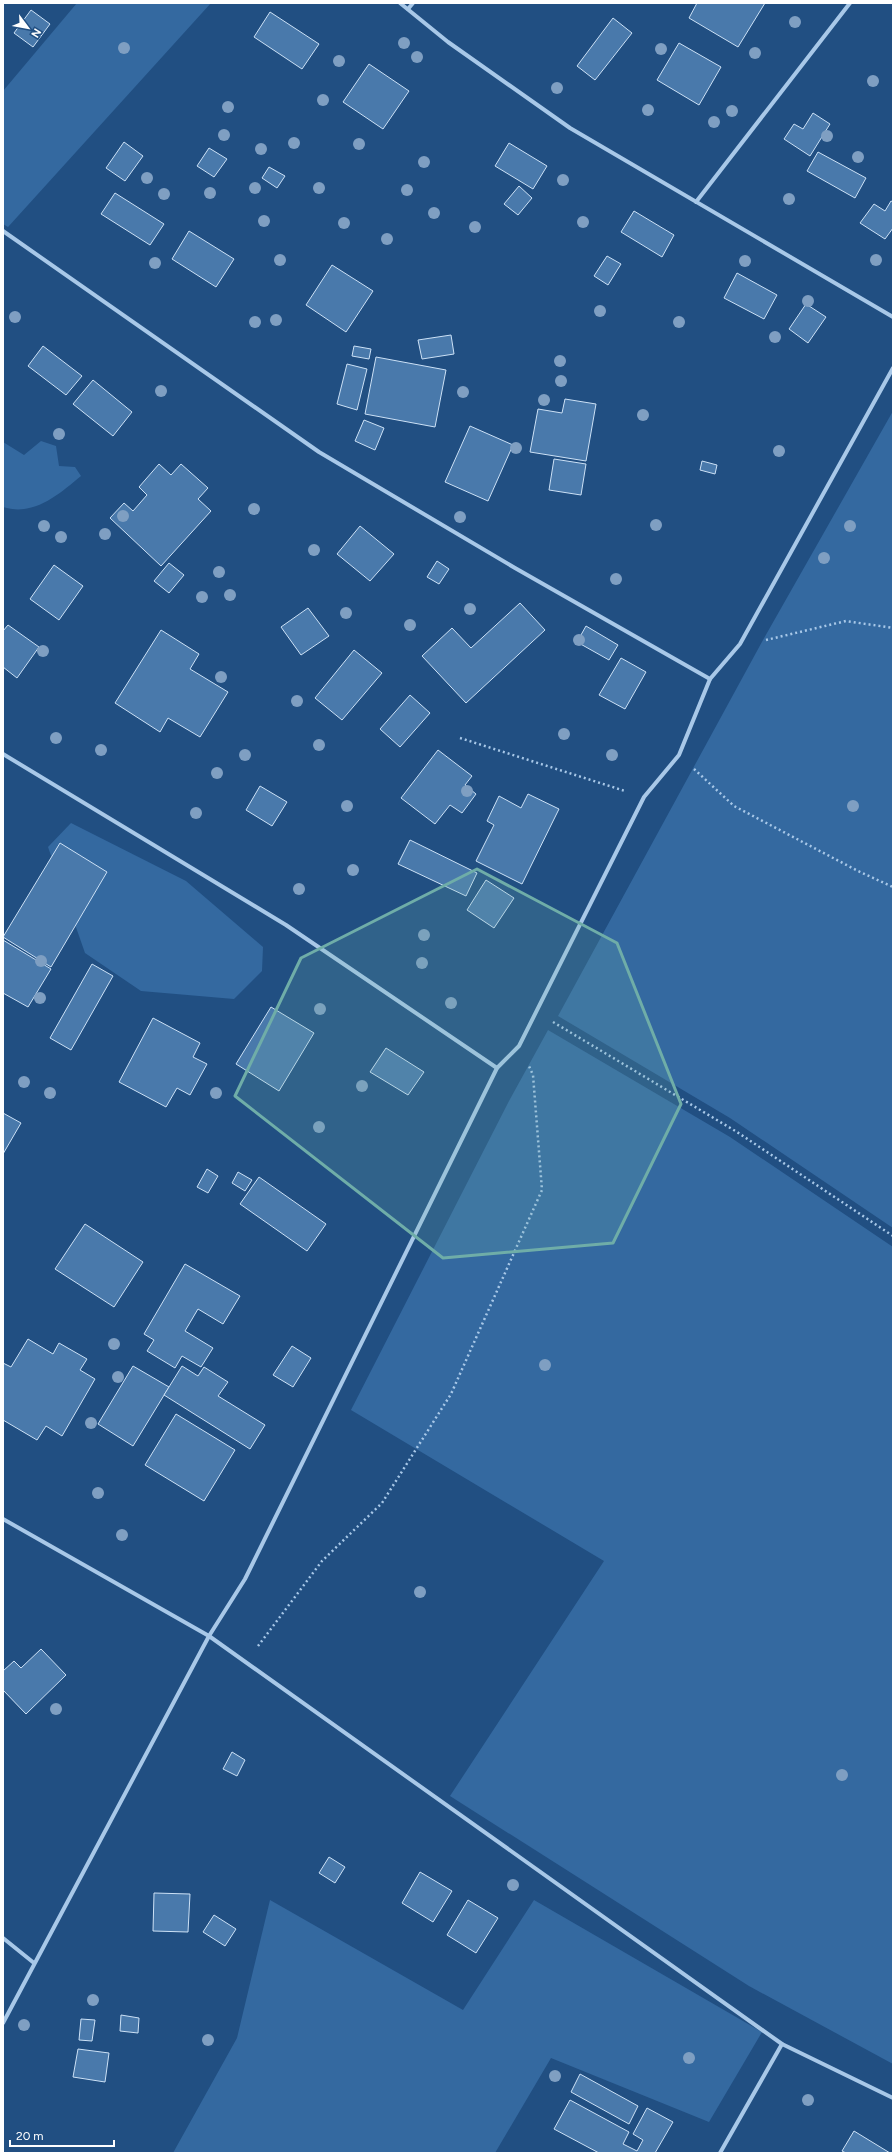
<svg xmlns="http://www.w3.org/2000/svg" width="896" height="2156" font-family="Figtree,sans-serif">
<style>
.green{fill:#3469a0}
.building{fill:#4979ab;stroke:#cce1f6}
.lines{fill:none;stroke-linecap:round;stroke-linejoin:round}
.path{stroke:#a8c8e8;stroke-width:2.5;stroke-dasharray:2 3;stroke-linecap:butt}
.street{stroke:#a8c8e8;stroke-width:4}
.tree{fill:#7f9fc2}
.marked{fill:#6fada8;fill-opacity:0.2;stroke:#6fada8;stroke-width:3;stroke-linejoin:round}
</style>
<rect width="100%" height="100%" fill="#214f82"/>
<g class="green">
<polygon points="77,3 211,3 8,227 3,224 3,91"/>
<polygon points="893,411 893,1228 730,1118 558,1016 763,640"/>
<path d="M41,441L56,446L59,466L75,467L81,476C59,494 34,517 3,507V442L24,455Z"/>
<polygon points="71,823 186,881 263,947 262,971 234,999 141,991 85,953 48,847"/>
<polygon points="548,1030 730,1137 893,1247 893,2064 749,1986 450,1796 604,1561 351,1410 509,1101"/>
<polygon points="270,1900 463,2010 534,1900 762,2032 709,2122 551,2058 495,2153 173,2153 237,2038"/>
</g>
<g class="building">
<polygon points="697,3 765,3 738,47 689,18"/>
<polygon points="31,10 50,24 33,47 14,33"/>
<polygon points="270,12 319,44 302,69 254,37"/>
<polygon points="613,18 632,33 595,80 577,66"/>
<polygon points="679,43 721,67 699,105 657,80"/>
<polygon points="369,64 409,91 383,129 343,102"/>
<polygon points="813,113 830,124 810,156 784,139 794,124 803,129"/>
<polygon points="124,142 143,156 125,181 106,168"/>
<polygon points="509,143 547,166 533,189 495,166"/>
<polygon points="209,148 227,159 214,177 197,166"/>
<polygon points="818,152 866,178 855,198 807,171"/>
<polygon points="269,167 285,176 277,188 262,178"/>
<polygon points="519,186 532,198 518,215 504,204"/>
<polygon points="115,193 164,224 150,245 101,214"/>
<polygon points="891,201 893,202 893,228 885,239 860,223 874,204 885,211"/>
<polygon points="634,211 674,235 662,257 621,232"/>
<polygon points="189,231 234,259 216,287 172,259"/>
<polygon points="607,256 621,264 608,285 594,276"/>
<polygon points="332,265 373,291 346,332 306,305"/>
<polygon points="737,273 777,295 764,319 724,298"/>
<polygon points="806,304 826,317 808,343 789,329"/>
<polygon points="451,335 454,354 422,359 418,340"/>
<polygon points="43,346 82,376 66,395 28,366"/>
<polygon points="354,346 371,349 369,359 352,356"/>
<polygon points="376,357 446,370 435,427 365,414"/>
<polygon points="347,364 367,369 357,410 337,404"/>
<polygon points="93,380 132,412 113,436 73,404"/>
<polygon points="565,399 596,404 586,461 530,452 538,409 562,413"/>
<polygon points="364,420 384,428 375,450 355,441"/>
<polygon points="470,426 513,445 488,501 445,482"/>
<polygon points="554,459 586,464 581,495 549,490"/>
<polygon points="702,461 717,465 715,474 700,470"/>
<polygon points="159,464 171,475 181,464 208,488 198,499 211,511 161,566 110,518 124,503 133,511 147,495 139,487"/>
<polygon points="360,526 394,554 370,581 337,554"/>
<polygon points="437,561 449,569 439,584 427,577"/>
<polygon points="169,563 184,575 169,593 154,581"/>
<polygon points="54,565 83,586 59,620 30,599"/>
<polygon points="520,603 545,630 466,703 422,656 452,628 471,648"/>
<polygon points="308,608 329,636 301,655 281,627"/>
<polygon points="8,625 39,647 17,678 3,667 3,631"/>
<polygon points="586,626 618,645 609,660 577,642"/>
<polygon points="161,630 199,654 190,669 228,692 200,737 168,718 160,732 115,703"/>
<polygon points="354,650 382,673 342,720 315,698"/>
<polygon points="621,658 646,672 625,709 599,695"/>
<polygon points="410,695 430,713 400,747 380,729"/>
<polygon points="438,750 472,776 465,785 476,794 462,813 450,805 435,824 401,798"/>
<polygon points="260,786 287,802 272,826 246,810"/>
<polygon points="528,794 559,809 522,884 476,861 494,825 487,821 499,796 521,808"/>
<polygon points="410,840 477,873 466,896 398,864"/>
<polygon points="60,843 107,872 51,967 3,937"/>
<polygon points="486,880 514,898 494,928 467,910"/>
<polygon points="3,940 51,969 28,1007 3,993"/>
<polygon points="92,964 113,976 71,1050 50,1038"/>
<polygon points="271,1007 314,1033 279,1091 236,1064"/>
<polygon points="153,1018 200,1043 193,1057 207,1064 190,1095 177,1088 166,1107 119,1082"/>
<polygon points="386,1048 424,1072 408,1095 370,1072"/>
<polygon points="3,1113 21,1123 3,1154"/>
<polygon points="207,1169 218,1176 208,1193 197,1187"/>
<polygon points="238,1172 252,1180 245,1191 232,1183"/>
<polygon points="259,1177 326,1224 307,1251 240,1204"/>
<polygon points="85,1224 143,1262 114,1307 55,1269"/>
<polygon points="185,1264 240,1296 223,1324 198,1309 185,1331 213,1348 201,1367 182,1356 175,1368 147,1351 154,1340 144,1334"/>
<polygon points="28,1339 53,1354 59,1343 87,1359 80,1370 95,1379 62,1436 46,1426 37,1440 3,1420 3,1363 11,1367"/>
<polygon points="292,1346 311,1358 293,1387 273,1375"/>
<polygon points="133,1366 169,1387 133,1446 98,1424"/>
<polygon points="182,1366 198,1376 204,1367 228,1382 218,1396 265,1425 250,1449 164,1395"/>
<polygon points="176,1414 235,1450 204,1501 145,1465"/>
<polygon points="41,1649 66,1675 26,1714 3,1690 3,1671 14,1661 21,1668"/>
<polygon points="232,1752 245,1760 237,1776 223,1769"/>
<polygon points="329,1857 345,1867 335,1883 319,1873"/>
<polygon points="420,1872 452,1891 433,1922 402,1903"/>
<polygon points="154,1893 190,1894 188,1932 153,1931"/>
<polygon points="468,1900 498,1918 476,1953 447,1935"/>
<polygon points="214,1915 236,1929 225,1946 203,1932"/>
<polygon points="121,2015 139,2018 138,2033 120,2031"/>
<polygon points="81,2019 95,2020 92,2041 79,2040"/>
<polygon points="78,2049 109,2053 105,2082 73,2077"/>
<polygon points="580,2074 638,2106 629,2124 571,2092"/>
<polygon points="570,2100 629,2132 623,2144 637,2151 643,2140 633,2134 647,2108 673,2122 655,2153 599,2153 554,2129"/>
<polygon points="854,2131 890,2153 846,2153 842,2151"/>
</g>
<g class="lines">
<g class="path">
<polyline points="766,640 846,621 893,628"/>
<polyline points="460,738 625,791"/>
<polyline points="694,769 734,806 858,871 893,887"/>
<polyline points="553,1022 737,1132 893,1236"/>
<polyline points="258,1646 322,1561 382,1503 451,1394 542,1190 533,1075 529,1066"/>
</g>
<g class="street">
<polyline points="400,3 448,42 570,128 893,317"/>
<polyline points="408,9 413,3"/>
<polyline points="696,202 850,3"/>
<polyline points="3,231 319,452 515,568 710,679"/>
<polyline points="3,754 286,925 497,1068"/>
<polyline points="3,1519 209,1636 782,2044 893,2098"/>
<polyline points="3,1938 34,1963"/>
<polyline points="3,2023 209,1636 245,1579 497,1068 519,1046 644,797 679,755 710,679 740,644 893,368"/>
<polyline points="720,2153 782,2044"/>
</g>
</g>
<g class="tree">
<circle cx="795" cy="22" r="6"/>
<circle cx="404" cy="43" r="6"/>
<circle cx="124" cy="48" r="6"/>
<circle cx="661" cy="49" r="6"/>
<circle cx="755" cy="53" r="6"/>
<circle cx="417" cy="57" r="6"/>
<circle cx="339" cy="61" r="6"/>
<circle cx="873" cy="81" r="6"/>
<circle cx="557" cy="88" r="6"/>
<circle cx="323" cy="100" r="6"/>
<circle cx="228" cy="107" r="6"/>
<circle cx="648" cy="110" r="6"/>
<circle cx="732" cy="111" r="6"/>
<circle cx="714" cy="122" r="6"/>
<circle cx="224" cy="135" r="6"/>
<circle cx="827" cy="136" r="6"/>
<circle cx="294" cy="143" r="6"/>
<circle cx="359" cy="144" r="6"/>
<circle cx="261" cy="149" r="6"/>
<circle cx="858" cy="157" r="6"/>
<circle cx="424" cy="162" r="6"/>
<circle cx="147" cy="178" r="6"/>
<circle cx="563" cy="180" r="6"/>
<circle cx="255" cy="188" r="6"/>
<circle cx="319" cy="188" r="6"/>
<circle cx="407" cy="190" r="6"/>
<circle cx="210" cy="193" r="6"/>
<circle cx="164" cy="194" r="6"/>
<circle cx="789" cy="199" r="6"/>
<circle cx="434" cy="213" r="6"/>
<circle cx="264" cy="221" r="6"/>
<circle cx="583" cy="222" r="6"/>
<circle cx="344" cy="223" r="6"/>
<circle cx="475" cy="227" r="6"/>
<circle cx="387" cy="239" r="6"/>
<circle cx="280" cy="260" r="6"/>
<circle cx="876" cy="260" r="6"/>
<circle cx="745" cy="261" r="6"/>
<circle cx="155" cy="263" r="6"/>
<circle cx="808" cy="301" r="6"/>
<circle cx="600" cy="311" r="6"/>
<circle cx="15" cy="317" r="6"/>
<circle cx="276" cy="320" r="6"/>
<circle cx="255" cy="322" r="6"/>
<circle cx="679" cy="322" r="6"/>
<circle cx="775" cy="337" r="6"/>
<circle cx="560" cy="361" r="6"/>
<circle cx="561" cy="381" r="6"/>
<circle cx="161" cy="391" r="6"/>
<circle cx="463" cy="392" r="6"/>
<circle cx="544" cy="400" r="6"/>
<circle cx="643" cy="415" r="6"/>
<circle cx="59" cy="434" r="6"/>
<circle cx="516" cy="448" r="6"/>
<circle cx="779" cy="451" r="6"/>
<circle cx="254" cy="509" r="6"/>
<circle cx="123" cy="516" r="6"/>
<circle cx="460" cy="517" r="6"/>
<circle cx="656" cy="525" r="6"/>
<circle cx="44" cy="526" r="6"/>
<circle cx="850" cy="526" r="6"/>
<circle cx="105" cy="534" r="6"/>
<circle cx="61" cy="537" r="6"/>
<circle cx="314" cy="550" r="6"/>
<circle cx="824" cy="558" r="6"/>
<circle cx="219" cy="572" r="6"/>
<circle cx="616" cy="579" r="6"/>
<circle cx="230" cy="595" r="6"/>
<circle cx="202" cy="597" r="6"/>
<circle cx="470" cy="609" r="6"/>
<circle cx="346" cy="613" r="6"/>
<circle cx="410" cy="625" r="6"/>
<circle cx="579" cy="640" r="6"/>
<circle cx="43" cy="651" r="6"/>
<circle cx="221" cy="677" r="6"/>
<circle cx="297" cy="701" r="6"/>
<circle cx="564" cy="734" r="6"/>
<circle cx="56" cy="738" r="6"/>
<circle cx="319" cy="745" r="6"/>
<circle cx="101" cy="750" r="6"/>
<circle cx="245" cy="755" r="6"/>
<circle cx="612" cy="755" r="6"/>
<circle cx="217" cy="773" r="6"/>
<circle cx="467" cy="791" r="6"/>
<circle cx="347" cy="806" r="6"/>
<circle cx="853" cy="806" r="6"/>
<circle cx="196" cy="813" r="6"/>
<circle cx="353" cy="870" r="6"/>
<circle cx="299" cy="889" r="6"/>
<circle cx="424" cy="935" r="6"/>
<circle cx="41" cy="961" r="6"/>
<circle cx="422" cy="963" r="6"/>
<circle cx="40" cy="998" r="6"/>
<circle cx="451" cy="1003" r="6"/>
<circle cx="320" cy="1009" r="6"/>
<circle cx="24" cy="1082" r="6"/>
<circle cx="362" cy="1086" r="6"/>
<circle cx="50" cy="1093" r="6"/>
<circle cx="216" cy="1093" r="6"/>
<circle cx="319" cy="1127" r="6"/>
<circle cx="114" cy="1344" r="6"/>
<circle cx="545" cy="1365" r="6"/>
<circle cx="118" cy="1377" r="6"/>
<circle cx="91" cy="1423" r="6"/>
<circle cx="98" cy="1493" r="6"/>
<circle cx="122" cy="1535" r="6"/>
<circle cx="420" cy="1592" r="6"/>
<circle cx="56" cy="1709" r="6"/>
<circle cx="842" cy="1775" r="6"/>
<circle cx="513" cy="1885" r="6"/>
<circle cx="93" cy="2000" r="6"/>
<circle cx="24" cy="2025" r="6"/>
<circle cx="208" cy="2040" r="6"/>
<circle cx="689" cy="2058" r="6"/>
<circle cx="555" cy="2076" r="6"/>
<circle cx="808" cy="2100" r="6"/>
</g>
<path class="marked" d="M477,869L617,943L681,1104L613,1243L443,1258L235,1096L301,958Z"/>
<rect width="896" height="2156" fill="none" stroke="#ffffff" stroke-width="8"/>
<g transform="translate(28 28) rotate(122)" stroke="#214f82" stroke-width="3" paint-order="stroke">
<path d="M0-3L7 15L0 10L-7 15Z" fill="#ffffff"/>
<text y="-6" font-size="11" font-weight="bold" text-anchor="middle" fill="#ffffff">N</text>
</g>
<path d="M10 2140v6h104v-6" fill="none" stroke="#ffffff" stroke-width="2"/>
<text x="16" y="2140" font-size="12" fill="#ffffff" stroke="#214f82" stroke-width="3" paint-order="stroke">20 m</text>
</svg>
